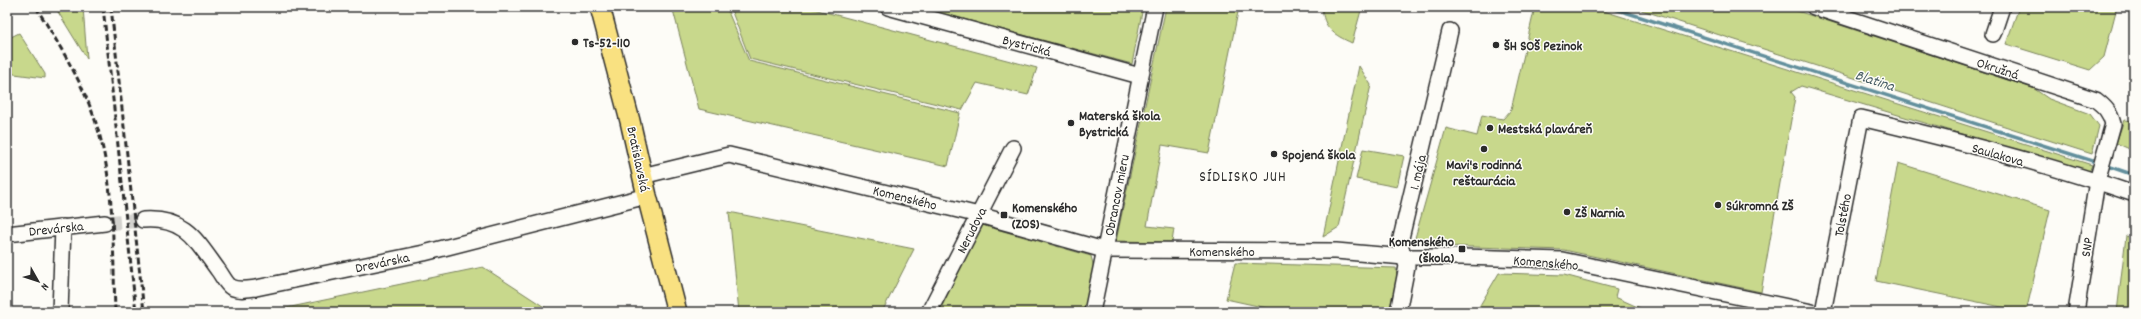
<svg xmlns="http://www.w3.org/2000/svg" width="2141" height="319" font-family="Dekko,sans-serif">
<style>
.green{fill:#c8d88c;stroke:#7a825c}
.lines{fill:none;stroke-linecap:round;stroke-linejoin:round}
.stream{stroke:#628f9c;stroke-width:3.5}
.minor-tunnel{stroke:#d3d2ce;stroke-width:15;stroke-dasharray:15 8;stroke-linecap:butt}
.minor-casing{stroke:#2b2b2b;stroke-width:18}
.major-casing{stroke:#2b2b2b;stroke-width:22}
.minor{stroke:#fdfcf7;stroke-width:15}
.major{stroke:#f9e181;stroke-width:19}
.rail{stroke:#2b2b2b;stroke-width:3;stroke-dasharray:6 3;stroke-linecap:butt}
.poi-dot{fill:#2b2b2b;stroke:#fdfcf7;stroke-width:1.5}
.labels{text-anchor:middle;stroke-width:3;stroke-linejoin:round;paint-order:stroke}
.poi-label{font-size:14px;font-weight:bold;fill:#2b2b2b;stroke:#fdfcf7;text-anchor:start}
.street-label{font-size:14px;fill:#2b2b2b;stroke:#fdfcf7}
.water-label{font-size:15px;font-style:italic;fill:#475d64;stroke:#fdfcf7}
.neighbourhood-label{font-size:15px;letter-spacing:1px;fill:#2b2b2b;stroke:#fdfcf7}
</style>
<rect width="100%" height="100%" fill="#fdfcf7"/>
<filter id="ink" filterUnits="userSpaceOnUse"><feTurbulence type="fractalNoise" baseFrequency=".025" numOctaves="2"/><feDisplacementMap in="SourceGraphic" scale="8" xChannelSelector="R" yChannelSelector="G"/><feConvolveMatrix kernelMatrix="1 2 1 2 8 2 1 2 1" color-interpolation-filters="sRGB"/></filter>
<g filter="url(#ink)">
<g class="green">
<polygon points="55,7 83,7 87,59"/>
<polygon points="685,7 726,7 749,61 960,113 948,166 699,109 673,10"/>
<polygon points="730,7 806,7 1037,68 1028,95 977,83 962,110 750,59"/>
<polygon points="931,7 1143,7 1132,64 933,11"/>
<polygon points="1166,7 1239,7 1209,153 1162,145 1147,226 1174,229 1172,242 1116,241"/>
<path d="M1322,7H1362L1352,43C1334,35 1323,28 1322,7Z"/>
<polygon points="1535,7 1591,7 2092,165 2089,172 1801,86 1791,92 1795,97 1761,292 1564,250 1445,246 1415,238 1446,128 1477,136 1482,115 1503,119 1511,110"/>
<polygon points="1632,7 1785,7 2033,88 2049,99 2090,114 2099,126 2092,154"/>
<polygon points="2019,7 2117,7 2104,57 2090,70 2006,44"/>
<polygon points="19,33 45,74 45,78 7,73 7,39"/>
<polygon points="1359,66 1371,85 1339,227 1323,237"/>
<polygon points="2124,120 2134,121 2134,151 2116,143"/>
<polygon points="1363,149 1404,156 1397,187 1356,179"/>
<polygon points="1898,163 2050,210 2026,312 1876,281"/>
<polygon points="729,212 914,249 882,312 739,312"/>
<polygon points="982,225 1091,256 1094,268 1085,312 939,312"/>
<polygon points="2126,236 2134,238 2134,312 2117,312"/>
<polygon points="1235,263 1396,268 1397,277 1389,312 1285,312 1226,299"/>
<polygon points="483,267 552,312 267,312"/>
<polygon points="1499,273 1564,275 1617,289 1615,297 1649,312 1476,312"/>
</g>
<g class="lines">
<g class="stream">
<polyline points="1609,7 2099,163"/>
<polyline points="2105,165 2134,175"/>
</g>
<polyline class="minor-tunnel" points="105,223 143,220"/>
<g class="minor-casing">
<g id="minor">
<polyline points="888,7 1140,76"/>
<path d="M1814,7L2096,100C2105,107 2110,112 2113,124L2097,181L2076,312"/>
<polyline points="1993,34 2002,7"/>
<polyline points="642,176 729,155 979,215 1104,250 1336,251 1404,257 1462,257 1562,260 1812,312"/>
<path d="M143,220C185,217 196,240 218,270C222,275 226,284 231,287C239,291 248,289 256,288L424,253L647,196"/>
<polyline points="7,234 105,223"/>
<polyline points="60,312 63,227"/>
<polyline points="929,312 1013,148"/>
<polyline points="1092,312 1155,7"/>
<polyline points="1398,312 1407,266 1401,248 1401,238 1450,31"/>
<path d="M1823,312L1861,118C1953,140 2045,163 2134,194"/>
</g>
</g>
<g class="major-casing">
<polyline id="major" points="600,7 630,121 647,196 677,312"/>
</g>
<use href="#minor" class="minor"/>
<use href="#major" class="major"/>
<g class="rail">
<path d="M36,7C58,43 81,79 95,120C115,179 113,250 115,312"/>
<polyline points="103,7 136,312"/>
<polyline points="111,7 144,312"/>
</g>
</g>
</g>
<g class="poi-dot">
<circle cx="575" cy="42" r="4"/>
<circle cx="1496" cy="45" r="4"/>
<circle cx="1071" cy="123" r="4"/>
<circle cx="1490" cy="128" r="4"/>
<circle cx="1484" cy="149" r="4"/>
<circle cx="1274" cy="154" r="4"/>
<circle cx="1718" cy="205" r="4"/>
<circle cx="1567" cy="212" r="4"/>
<rect x="1000" y="211" width="8" height="8" rx="2"/>
<rect x="1458" y="245" width="8" height="8" rx="2"/>
</g>
<g class="labels">
<g class="poi-label">
<text x="583" y="47">Ts-52-110</text>
<text x="1504" y="50">ŠH SOŠ Pezinok</text>
<text x="1079" y="120">Materská škola<tspan x="1079" dy="16">Bystrická</tspan></text>
<text x="1498" y="133">Mestská plaváreň</text>
<text x="1282" y="159">Spojená škola</text>
<text x="1484" y="169" text-anchor="middle">Mavi's rodinná<tspan x="1484" dy="16">reštaurácia</tspan></text>
<text x="1726" y="210">Súkromná ZŠ</text>
<text x="1012" y="212">Komenského<tspan x="1012" dy="16">(ZOS)</tspan></text>
<text x="1575" y="217">ZŠ Narnia</text>
<text x="1454" y="246" text-anchor="end">Komenského<tspan x="1454" dy="16">(škola)</tspan></text>
</g>
<g class="street-label">
<text transform="translate(1027 45) rotate(15)" y="5">Bystrická</text>
<text transform="translate(1998 68) rotate(18)" y="5">Okružná</text>
<text transform="translate(1998 154) rotate(16)" y="5">Saulakova</text>
<text transform="translate(639 159) rotate(78)" y="5">Bratislavská</text>
<text transform="translate(1417 172) rotate(-77)" y="5">1. mája</text>
<text transform="translate(1116 195) rotate(-79)" y="5">Obrancov mieru</text>
<text transform="translate(905 197) rotate(14)" y="5">Komenského</text>
<text transform="translate(1842 215) rotate(-79)" y="5">Tolstého</text>
<text transform="translate(56 228) rotate(-6)" y="5">Drevárska</text>
<text transform="translate(971 230) rotate(-63)" y="5">Nerudova</text>
<text transform="translate(2086 247) rotate(-81)" y="5">SNP</text>
<text x="1222" y="256">Komenského</text>
<text transform="translate(382 262) rotate(-12)" y="5">Drevárska</text>
<text transform="translate(1546 262) rotate(5)" y="5">Komenského</text>
</g>
<g class="water-label">
<text transform="translate(1875 80) rotate(18)" y="5">Blatina</text>
</g>
<g class="neighbourhood-label">
<text x="1243" y="181">SÍDLISKO JUH</text>
</g>
</g>
<rect width="2141" height="319" fill="none" stroke="#fdfcf7" stroke-width="24"/>
<rect x="12" y="12" width="2117" height="295" fill="none" stroke="#2b2b2b" stroke-width="1.5" filter="url(#ink)"/>
<g transform="translate(38 281) rotate(129)" stroke="#fdfcf7" stroke-width="3" paint-order="stroke">
<path d="M0-3L7 15L0 10L-7 15Z" fill="#2b2b2b"/>
<text y="-6" font-size="11" font-weight="bold" text-anchor="middle" fill="#2b2b2b">N</text>
</g>
</svg>
